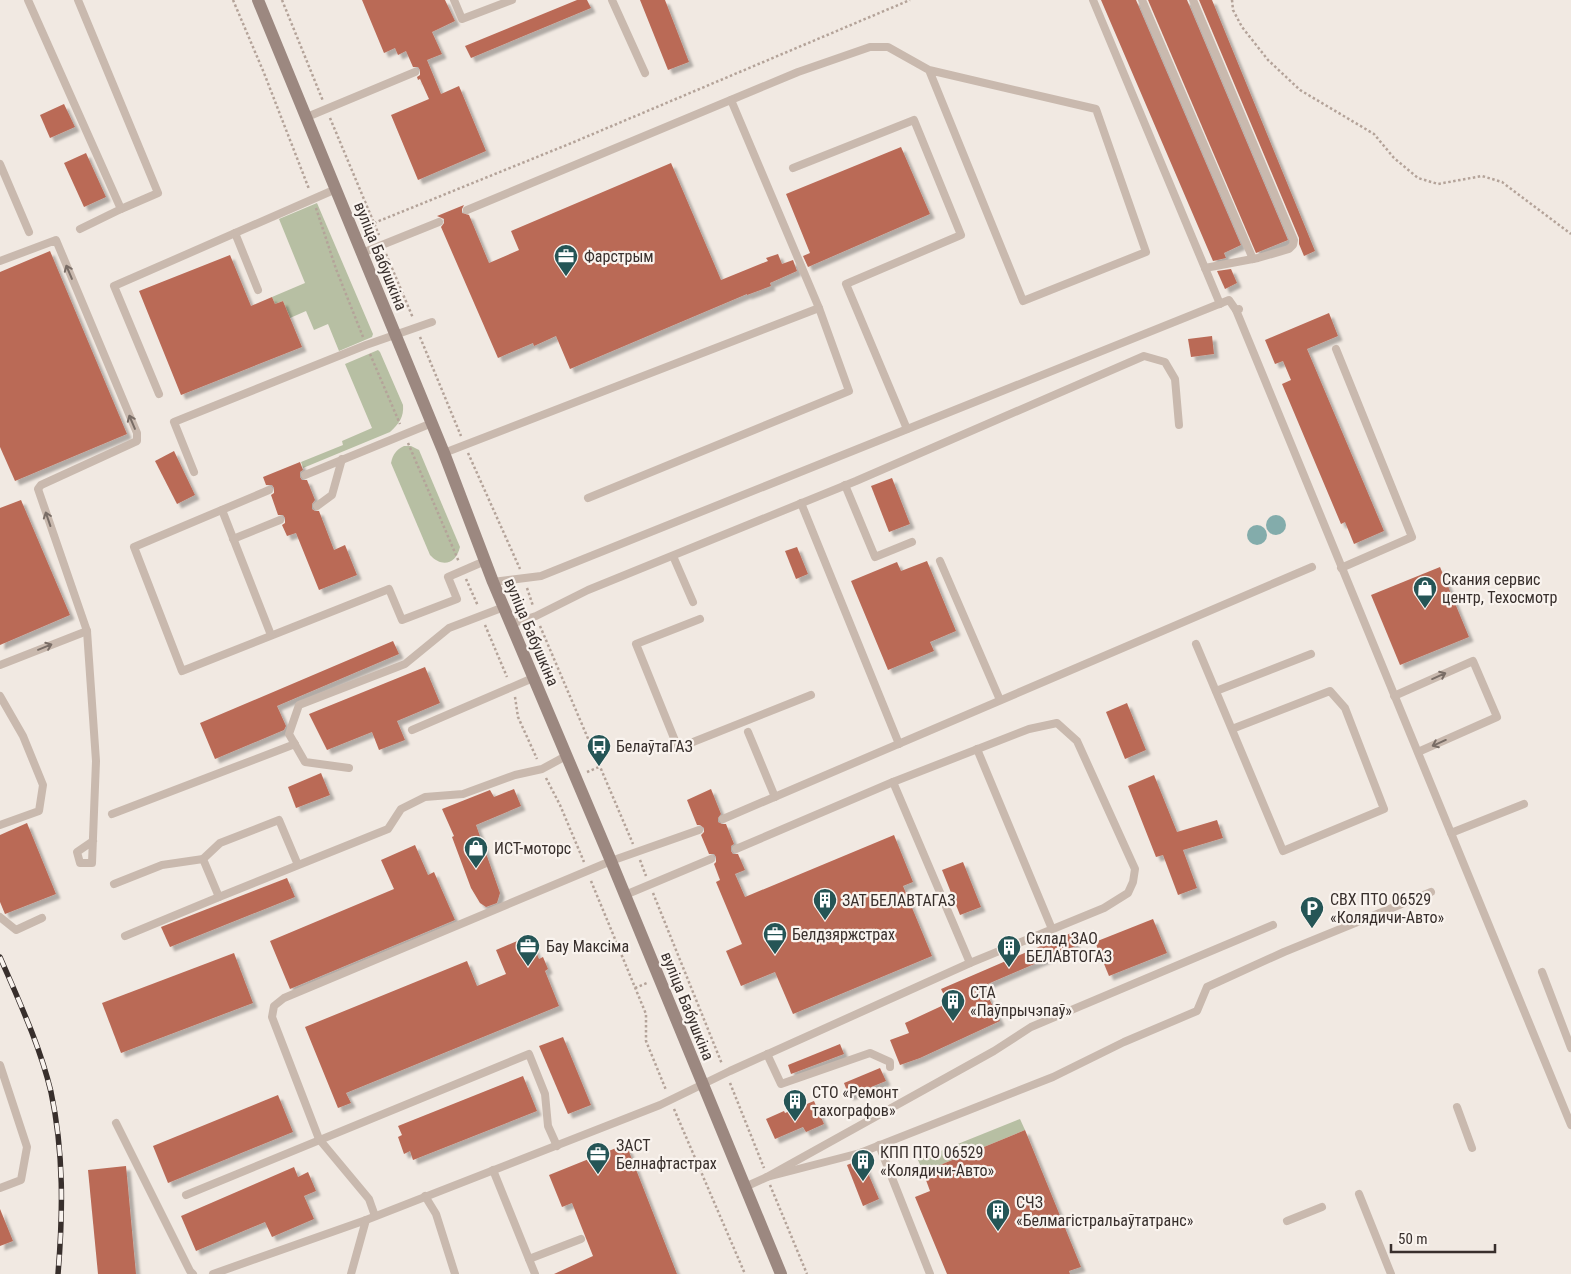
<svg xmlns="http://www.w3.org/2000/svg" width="1571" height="1274" font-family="'Roboto Condensed',sans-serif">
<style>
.green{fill:#b7bfa3}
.water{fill:#83acab}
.building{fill:#ba6a57;filter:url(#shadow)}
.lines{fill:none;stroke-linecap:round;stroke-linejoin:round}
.path{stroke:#b4a399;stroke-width:2.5;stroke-dasharray:2.5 2.5;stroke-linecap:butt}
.lane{stroke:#c9b9ae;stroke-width:8}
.secondary{stroke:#9c8880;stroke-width:12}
.rail-casing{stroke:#382f2c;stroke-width:5.5}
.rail{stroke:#f9f3ee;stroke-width:4;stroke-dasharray:11;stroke-linecap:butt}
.oneway{stroke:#796d66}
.labels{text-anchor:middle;stroke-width:4.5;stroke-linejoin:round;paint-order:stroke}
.street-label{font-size:16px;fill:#382f2c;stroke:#f9f3ee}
.poi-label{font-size:16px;fill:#382f2c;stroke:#f9f3ee;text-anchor:start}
</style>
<defs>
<filter id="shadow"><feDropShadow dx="4.5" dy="4.5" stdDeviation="1" flood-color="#0004"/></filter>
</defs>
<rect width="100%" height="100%" fill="#f1e9e2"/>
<g class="green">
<polygon points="317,203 373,334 372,337 339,351 328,324 314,330 306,311 290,318 283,301 275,304 272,297 305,283 279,219"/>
<path d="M378,350L380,352L403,405C404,417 399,424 390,432L303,468L301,462L343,445L342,441L372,428L345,364Z"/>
<path d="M404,446H411L419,450L460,547C456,564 442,568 430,555L391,463C393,454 396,450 404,446Z"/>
<polygon points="1020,1119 1025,1130 923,1172 918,1160"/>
</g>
<g class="water">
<circle cx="1276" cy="525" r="10"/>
<circle cx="1257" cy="535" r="10"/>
</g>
<g class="building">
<polygon points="362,0 445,0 455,21 432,32 442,54 427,60 441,94 459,86 486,151 418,180 391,115 429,99 420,79 418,80 417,77 420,75 420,70 418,67 413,67 406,51 398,55 395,48 384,53"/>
<polygon points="577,0 587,0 591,8 471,58 465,46"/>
<polygon points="640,0 665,0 689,62 668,70"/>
<polygon points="1101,0 1136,0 1241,245 1224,253 1226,258 1213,261"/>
<polygon points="1148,0 1187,0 1288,240 1256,253"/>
<polygon points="1199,0 1212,0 1315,251 1304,256 1299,244 1299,238"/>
<polygon points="64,104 75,127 50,138 40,115"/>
<polygon points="901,147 930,214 808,267 803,256 810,253 786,194"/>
<polygon points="86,153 106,197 84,207 64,163"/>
<polygon points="671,163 721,280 768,261 766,258 778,254 782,264 793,260 797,271 770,283 771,286 747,295 747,294 570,369 556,336 534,346 533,343 498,358 441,227 444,223 444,219 437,216 464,205 462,209 462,213 469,215 489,263 519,250 511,231"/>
<polygon points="50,251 127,434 15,481 0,447 0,272"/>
<polygon points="230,255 251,306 272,297 275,304 283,301 302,347 181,395 139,291"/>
<polygon points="1231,269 1237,283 1225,289 1217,271"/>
<polygon points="1329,313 1338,336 1307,349 1384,531 1354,544 1345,522 1341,524 1282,384 1291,380 1283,361 1275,364 1265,340"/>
<polygon points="1212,336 1214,354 1191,357 1188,339"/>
<polygon points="174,451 195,495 177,504 155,461"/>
<polygon points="300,462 303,470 300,472 300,477 302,480 307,480 315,500 312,504 312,509 315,511 319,511 334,550 345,545 357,575 319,590 296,533 287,536 282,525 285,523 285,518 283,515 278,515 271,495 274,493 274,488 272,485 266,485 263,477"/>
<polygon points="892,478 910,524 889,532 871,486"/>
<polygon points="21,500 70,615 0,645 0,508"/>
<polygon points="797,547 808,574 796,579 785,551"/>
<polygon points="927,561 956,631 930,642 934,651 888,670 851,581 897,562 901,571"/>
<polygon points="1440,567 1469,637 1400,665 1371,595"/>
<polygon points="393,641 399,654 277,706 286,726 284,730 215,759 200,723"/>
<polygon points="425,667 440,703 397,721 405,740 379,750 372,732 327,750 309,714"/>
<polygon points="1127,703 1146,750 1125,759 1106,712"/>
<polygon points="321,773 330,795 296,808 288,787"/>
<polygon points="1154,775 1177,832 1217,820 1223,838 1183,850 1197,888 1178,895 1163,855 1156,857 1128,786"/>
<polygon points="514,789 521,806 476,825 500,893 497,903 486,907 480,903 471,888 452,837 454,836 442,809 490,790 494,797"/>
<polygon points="711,789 721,814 718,818 718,822 722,824 726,824 734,844 731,846 731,851 733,854 738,854 745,870 735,874 745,897 894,835 913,882 903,886 932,956 793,1014 775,972 741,986 726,951 742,944 716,882 720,880 714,864 716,862 716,857 714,854 709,854 701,835 704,832 704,828 700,825 697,825 687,800"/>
<polygon points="27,823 56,894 5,914 0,902 0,835"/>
<polygon points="415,845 428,875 434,872 455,920 290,989 270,941 394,889 381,860"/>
<polygon points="963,862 981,907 960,915 942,870"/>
<polygon points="287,878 295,897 170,947 161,927"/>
<polygon points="1153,919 1167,953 1109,976 1095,942"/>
<polygon points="1071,933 1076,946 983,986 1000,1021 920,1058 900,1065 890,1040 909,1033 905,1023 948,1003 941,989"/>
<polygon points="529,936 539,959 543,957 548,969 545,971 559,1006 346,1093 351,1103 338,1108 305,1027 467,961 477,986 506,974 496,950"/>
<polygon points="234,953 253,1003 121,1053 102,1003"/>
<polygon points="563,1037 591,1105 568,1114 539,1046"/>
<polygon points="840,1044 844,1054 791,1074 788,1065"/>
<polygon points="880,1068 886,1081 849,1096 844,1083"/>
<polygon points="523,1076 537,1111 413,1160 410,1151 404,1154 398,1137 402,1135 398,1126"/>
<polygon points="278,1095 293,1132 168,1183 153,1146"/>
<polygon points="814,1101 824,1124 806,1132 803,1127 775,1139 766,1119 784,1111 785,1113"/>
<polygon points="1025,1130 1081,1267 1069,1271 1070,1274 947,1274 915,1197 930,1191 923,1172"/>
<polygon points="626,1144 677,1274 554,1274 593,1256 572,1203 562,1207 549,1175"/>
<polygon points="862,1159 879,1199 863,1206 847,1165"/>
<polygon points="126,1166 136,1274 98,1274 88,1170"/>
<polygon points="294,1167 298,1177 308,1172 316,1191 304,1196 314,1219 272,1237 265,1222 196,1251 181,1216"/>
<polygon points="0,1209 13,1241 0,1246"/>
</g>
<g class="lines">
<g class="path">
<polyline points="233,0 264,73 309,189"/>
<polyline points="282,0 323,101"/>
<polyline points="1232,0 1233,10 1242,27 1268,60 1300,90 1374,134 1394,158 1418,178 1438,184 1482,176 1502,182 1571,234"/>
<polyline points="330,118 379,235"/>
<polyline points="316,208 336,269 363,337"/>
<polyline points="374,223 574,142 910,0"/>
<polyline points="386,254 413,318"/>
<polyline points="420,337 461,436"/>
<polyline points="370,354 400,424"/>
<polyline points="408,443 459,562"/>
<polyline points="468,453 520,569"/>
<polyline points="466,579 478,606"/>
<polyline points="527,588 533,606"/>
<polyline points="485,625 507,677"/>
<polyline points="540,626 633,844"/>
<polyline points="515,697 518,717 537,759"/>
<polyline points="587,772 599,767"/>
<polyline points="546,778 560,805 584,862"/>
<polyline points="640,860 646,876"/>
<polyline points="591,881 646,1014 646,1041 666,1090"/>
<polyline points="653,893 722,1064"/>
<polyline points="635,988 647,983"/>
<polyline points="730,1083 764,1168"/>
<polyline points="674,1109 745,1274"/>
<polyline points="770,1185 807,1274"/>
</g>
<g class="lane">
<polyline points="28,0 121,209 158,193 78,0"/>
<polyline points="454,0 462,19 512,0"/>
<polyline points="612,0 645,73"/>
<polyline points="1093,0 1220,304"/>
<polyline points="1142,0 1253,259"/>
<polyline points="1193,0 1294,240 1293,245 1289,249 1258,258 1205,268"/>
<polyline points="307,117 415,72"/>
<polyline points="0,164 29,232"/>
<polyline points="793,168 914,120 961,235 846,284 907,429"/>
<polyline points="467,210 798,72 870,47 888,47 929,70 1023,301 1146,252 1096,109 929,70"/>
<polyline points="80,229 121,209"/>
<polyline points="235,233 258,290"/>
<polyline points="362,253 439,222"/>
<polyline points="0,261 56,240 137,433 137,441 41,485 38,489 87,631 0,665"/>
<polyline points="1236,310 1571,1125"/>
<polyline points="1336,349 1412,537 1341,568"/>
<polyline points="159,394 114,286 336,189"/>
<polyline points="444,453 819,308 731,100"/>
<polyline points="194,472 174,422 366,345 432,322"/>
<polyline points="305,475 432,423"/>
<polyline points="845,485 875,557 912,542"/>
<polyline points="269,490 134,547 182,671 389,589 402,620 457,599 448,577 485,561"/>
<polyline points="588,498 849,391 819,308"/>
<polyline points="801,503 899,744"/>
<polyline points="317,506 332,495 342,459"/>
<polyline points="222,510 271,635"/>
<polyline points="233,539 280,520"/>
<polyline points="673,556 693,602"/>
<polyline points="940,561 1000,700"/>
<polyline points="493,582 541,576 1229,300 1236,310 1239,309"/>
<polyline points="700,619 636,644 678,748 811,695"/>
<polyline points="511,624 536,616 588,590 856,481 1144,356 1165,362 1175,379 1179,425"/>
<polyline points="87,631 96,761 92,863 80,863 77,852 93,841"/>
<path d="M1196,644C1225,713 1254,782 1283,851L1384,809L1345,708L1330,691L1232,729"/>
<polyline points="1216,691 1311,654"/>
<polyline points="0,696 23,736 43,785 39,811 0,825"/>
<polyline points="1394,696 1473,661 1497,717 1418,752"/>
<polyline points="412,730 533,678"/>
<polyline points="748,732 775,797"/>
<polyline points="977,749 1052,929"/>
<polyline points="349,768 305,762 289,734 299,705 405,664 449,628 504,607"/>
<polyline points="893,782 970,963"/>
<polyline points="112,814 295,744"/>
<polyline points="723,819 1312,567"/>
<polyline points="1451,833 1524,804"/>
<polyline points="298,865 279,820 220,843 203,859 219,897 388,829 401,809 425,797 463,794 515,775 542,769 566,756"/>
<polyline points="114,884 162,865 203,859"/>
<polyline points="625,895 711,859"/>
<polyline points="0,917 16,930 42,918"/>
<polyline points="125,936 219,897"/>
<polyline points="1542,972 1571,1048"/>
<polyline points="767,1054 781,1084 870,1053 890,1062 890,1067"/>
<polyline points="0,1065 27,1147 21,1180 0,1188"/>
<polyline points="1457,1107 1472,1148"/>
<polyline points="116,1123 190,1271 193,1274"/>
<polyline points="879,1145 930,1274"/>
<polyline points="493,1170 535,1274"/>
<polyline points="767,1177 860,1153 1053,1077 1124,1042 1197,1011 1207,987 1284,952 1431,892"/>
<polyline points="745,1187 767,1177 994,1051 1031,1027 1273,925"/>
<polyline points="1359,1194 1391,1274"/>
<polyline points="186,1195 529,1054 545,1094 548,1126 557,1146"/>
<polyline points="425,1196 436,1214 455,1274"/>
<polyline points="375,1216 369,1199 319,1139 272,1017 274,1006 284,998 611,861 699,830"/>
<polyline points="1287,1221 1322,1207"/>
<polyline points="529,1259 581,1239"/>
<polyline points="213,1274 366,1220 660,1105 730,1071 970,963 1104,908 1128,893 1133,882 1135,869 1077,741 1057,723 1029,729 893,782 736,849"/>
<polyline points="351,1274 366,1220"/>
</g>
<polyline class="secondary" points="258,0 444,453 493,582 611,861 781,1274"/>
<g class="rail-casing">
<path id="rail" d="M0,957C19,1001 40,1046 51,1092C64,1153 63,1213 58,1274"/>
</g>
<use href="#rail" class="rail"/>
</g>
<defs><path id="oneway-shaft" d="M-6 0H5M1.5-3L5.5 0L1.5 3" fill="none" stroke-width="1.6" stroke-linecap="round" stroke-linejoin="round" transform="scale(1.25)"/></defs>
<g class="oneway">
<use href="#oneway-shaft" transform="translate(69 272) rotate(-113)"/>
<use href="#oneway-shaft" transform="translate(132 422) rotate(-113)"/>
<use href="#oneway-shaft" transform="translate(48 519) rotate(-109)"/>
<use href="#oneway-shaft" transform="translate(45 647) rotate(-22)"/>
<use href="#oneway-shaft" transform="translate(1439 676) rotate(-24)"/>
<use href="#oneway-shaft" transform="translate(1439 743) rotate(156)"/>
</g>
<defs>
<g id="office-pin" transform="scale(1.25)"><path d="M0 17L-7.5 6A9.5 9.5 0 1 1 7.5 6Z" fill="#255556" stroke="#f9f3ee"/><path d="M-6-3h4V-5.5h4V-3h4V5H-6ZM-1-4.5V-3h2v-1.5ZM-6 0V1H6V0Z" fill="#fff"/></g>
<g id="shop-pin" transform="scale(1.25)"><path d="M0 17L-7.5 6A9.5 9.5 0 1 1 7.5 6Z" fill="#255556" stroke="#f9f3ee"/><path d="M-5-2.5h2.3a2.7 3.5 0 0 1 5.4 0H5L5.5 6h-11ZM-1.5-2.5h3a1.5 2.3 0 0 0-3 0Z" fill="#fff"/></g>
<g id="bus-pin" transform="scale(1.25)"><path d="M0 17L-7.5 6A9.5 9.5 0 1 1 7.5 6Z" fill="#255556" stroke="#f9f3ee"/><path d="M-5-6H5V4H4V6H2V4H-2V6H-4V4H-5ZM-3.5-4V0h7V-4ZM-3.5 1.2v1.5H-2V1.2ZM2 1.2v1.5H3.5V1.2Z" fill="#fff"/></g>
<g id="building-pin" transform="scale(1.25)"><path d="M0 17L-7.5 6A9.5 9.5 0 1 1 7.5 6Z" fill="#255556" stroke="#f9f3ee"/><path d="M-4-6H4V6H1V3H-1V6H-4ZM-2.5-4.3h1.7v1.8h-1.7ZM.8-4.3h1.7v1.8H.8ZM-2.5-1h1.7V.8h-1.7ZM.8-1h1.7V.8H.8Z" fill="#fff"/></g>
<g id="parking-pin" transform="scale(1.25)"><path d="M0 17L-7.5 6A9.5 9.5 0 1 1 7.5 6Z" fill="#255556" stroke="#f9f3ee"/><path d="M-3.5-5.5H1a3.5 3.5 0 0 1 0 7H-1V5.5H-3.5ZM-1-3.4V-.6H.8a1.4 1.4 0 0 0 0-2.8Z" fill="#fff"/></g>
</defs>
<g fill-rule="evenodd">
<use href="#office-pin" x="566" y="256"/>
<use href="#shop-pin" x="1425" y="588"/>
<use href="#bus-pin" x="599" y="746"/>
<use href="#shop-pin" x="476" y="848"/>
<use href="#building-pin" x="825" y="900"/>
<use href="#parking-pin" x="1312" y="908"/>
<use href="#office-pin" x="775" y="934"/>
<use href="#office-pin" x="528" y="946"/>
<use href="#building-pin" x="1009" y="947"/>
<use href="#building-pin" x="953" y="1001"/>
<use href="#building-pin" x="795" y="1101"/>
<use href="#office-pin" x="598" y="1154"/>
<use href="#building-pin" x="863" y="1161"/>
<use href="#building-pin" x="998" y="1211"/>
</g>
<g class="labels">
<g class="street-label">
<text transform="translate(381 256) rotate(68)" y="6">вуліца Бабушкіна</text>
<text transform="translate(532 632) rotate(67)" y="6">вуліца Бабушкіна</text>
<text transform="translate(688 1006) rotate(68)" y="6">вуліца Бабушкіна</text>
</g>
<g class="poi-label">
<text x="584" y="262">Фарстрым</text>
<text x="1442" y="585">Скания сервис<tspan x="1442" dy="18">центр, Техосмотр</tspan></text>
<text x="616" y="752">БелаўтаГАЗ</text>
<text x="494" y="854">ИСТ-моторс</text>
<text x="1330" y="905">СВХ ПТО 06529<tspan x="1330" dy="18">«Колядичи-Авто»</tspan></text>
<text x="842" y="906">ЗАТ БЕЛАВТАГАЗ</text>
<text x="792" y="940">Белдзяржстрах</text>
<text x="1026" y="944">Склад ЗАО<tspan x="1026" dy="18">БЕЛАВТОГАЗ</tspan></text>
<text x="546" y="952">Бау Максіма</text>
<text x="970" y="998">СТА<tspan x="970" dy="18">«Паўпрычэпаў»</tspan></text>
<text x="812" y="1098">СТО «Ремонт<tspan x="812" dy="18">тахографов»</tspan></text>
<text x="616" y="1151">ЗАСТ<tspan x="616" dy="18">Белнафтастрах</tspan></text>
<text x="880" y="1158">КПП ПТО 06529<tspan x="880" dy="18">«Колядичи-Авто»</tspan></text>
<text x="1016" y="1208">СЧЗ<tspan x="1016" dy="18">«Белмагістральаўтатранс»</tspan></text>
</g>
</g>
<path d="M1391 1244v8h104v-8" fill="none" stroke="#382f2c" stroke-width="2.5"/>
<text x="1398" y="1244" font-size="15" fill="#382f2c" stroke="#f9f3ee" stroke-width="4" paint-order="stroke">50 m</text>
</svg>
